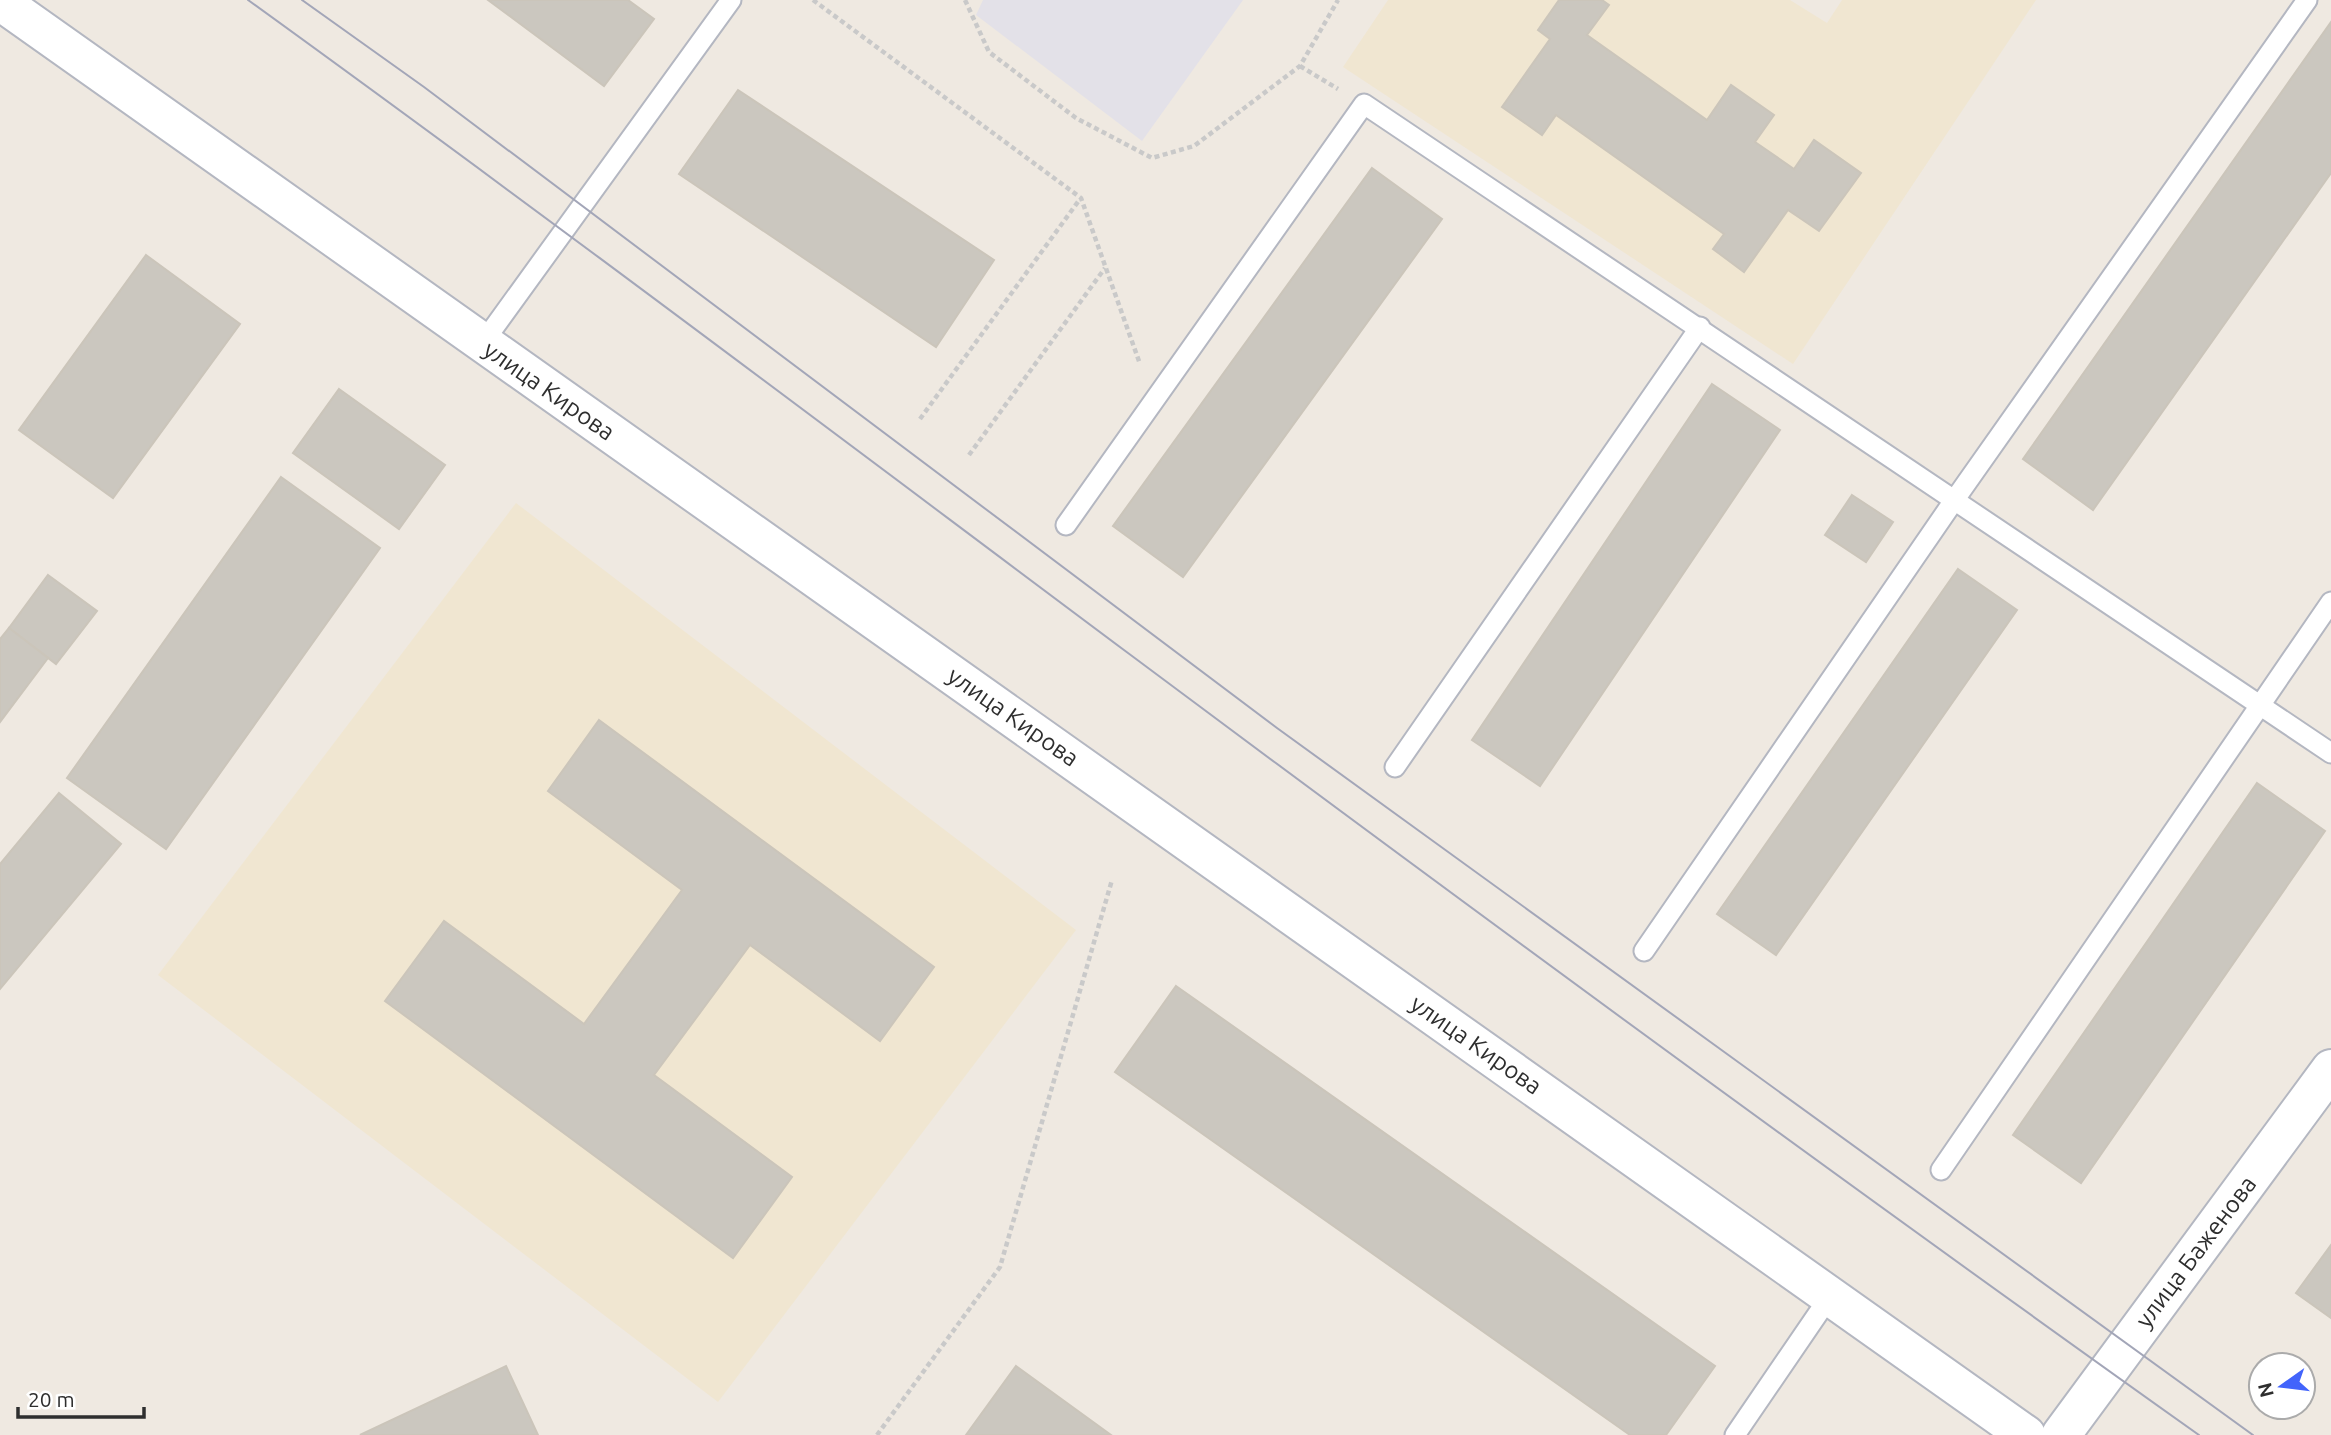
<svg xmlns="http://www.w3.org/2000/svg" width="2331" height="1435" font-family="Ubuntu,sans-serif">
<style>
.industrial{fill:#e3e1e8}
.education{fill:#f0e6d1}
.building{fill:#cbc7bf;stroke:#cbc5ba;stroke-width:2}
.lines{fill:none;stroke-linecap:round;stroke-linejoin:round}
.lane-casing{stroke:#b4b7c1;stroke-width:23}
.street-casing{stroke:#b4b7c1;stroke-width:42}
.secondary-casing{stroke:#b4b7c1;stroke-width:42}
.path{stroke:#c9c9c9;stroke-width:4.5;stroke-dasharray:5 3.5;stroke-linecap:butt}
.lane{stroke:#fff;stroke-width:19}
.street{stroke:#fff;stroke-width:38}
.secondary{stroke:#fff;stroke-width:38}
.tram{stroke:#a3a6b8;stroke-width:2}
.labels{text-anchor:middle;stroke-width:5;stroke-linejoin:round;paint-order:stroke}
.street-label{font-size:24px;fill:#2e2e2e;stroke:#fff}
</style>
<rect width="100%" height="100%" fill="#efe9e1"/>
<polygon class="industrial" points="983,0 1243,0 1142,141 976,15"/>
<g class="education">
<polygon points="1388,0 1790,0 1827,23 1842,0 2036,0 1793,364 1343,67"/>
<polygon points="516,503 1076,930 718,1402 158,975"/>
</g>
<g class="building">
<polygon points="488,0 628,0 654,19 604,86"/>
<polygon points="1559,0 1602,0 1609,5 1587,35 1707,120 1731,85 1774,115 1755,142 1794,169 1814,140 1861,173 1819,231 1788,210 1744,272 1713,249 1724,234 1556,115 1542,135 1502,107 1550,39 1538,30"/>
<polygon points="2331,22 2331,173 2093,510 2023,459"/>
<polygon points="738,90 994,260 936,347 679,174"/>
<polygon points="1372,168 1442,219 1183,577 1113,526"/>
<polygon points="146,255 240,324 113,498 19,430"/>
<polygon points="1712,384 1780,430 1540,786 1472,740"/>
<polygon points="339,389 445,465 399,529 293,453"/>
<polygon points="281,477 380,548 166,849 67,778"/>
<polygon points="1852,495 1893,522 1866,562 1825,535"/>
<polygon points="1958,569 2017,610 1776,955 1717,914"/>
<polygon points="48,575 97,611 56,664 9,628"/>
<polygon points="9,628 48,658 0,722 0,639"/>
<polygon points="599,720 934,967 880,1041 750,945 654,1075 792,1177 733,1258 385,1001 444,921 584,1024 682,890 548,791"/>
<polygon points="2257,783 2325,831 2081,1183 2013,1135"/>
<polygon points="59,793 121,844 0,989 0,864"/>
<polygon points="1176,986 1715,1366 1666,1435 1630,1435 1115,1072"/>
<polygon points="2331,1245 2331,1318 2296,1293"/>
<polygon points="506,1366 538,1435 360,1435"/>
<polygon points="1016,1366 1111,1435 966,1435"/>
</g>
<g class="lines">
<g class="lane-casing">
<g id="lane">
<polyline points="482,344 731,0"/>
<polyline points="1066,525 1364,104 2331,753"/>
<polyline points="1395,767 1700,327"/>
<polyline points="1644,951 1953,502 2307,0"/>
<polyline points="1941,1170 2331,602"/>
<polyline points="1735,1435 1830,1296"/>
</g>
</g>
<g class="street-casing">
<polyline id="street" points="2061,1435 2331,1069"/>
</g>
<g class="secondary-casing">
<polyline id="secondary" points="0,1 2026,1435"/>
</g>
<g class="path">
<polyline points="813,0 1081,198 1140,364"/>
<polyline points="965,0 989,52 1076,118 1152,158 1194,146 1300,66 1338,0"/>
<polyline points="1300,66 1338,89"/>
<polyline points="920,419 1080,199"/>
<polyline points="969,455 1105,268"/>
<polyline points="877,1435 1000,1267 1112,880"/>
</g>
<use href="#lane" class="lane"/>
<use href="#street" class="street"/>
<use href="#secondary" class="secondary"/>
<g class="tram">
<path d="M248,0C544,214 835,434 1128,653C1482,917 1839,1179 2199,1435"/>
<polyline points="302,0 424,87 1277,728 2253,1435"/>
</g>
</g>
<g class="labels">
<g class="street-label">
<text transform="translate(549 391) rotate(35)" y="8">улица Кирова</text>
<text transform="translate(1013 717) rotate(35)" y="8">улица Кирова</text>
<text transform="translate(1476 1045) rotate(35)" y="8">улица Кирова</text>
<text transform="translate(2196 1252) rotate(-53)" y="8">улица Баженова</text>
</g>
</g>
<g transform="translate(2282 1386) rotate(256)"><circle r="33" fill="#ffffff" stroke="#ababab" stroke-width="2"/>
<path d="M0-5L12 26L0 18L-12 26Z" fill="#4264fb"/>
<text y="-10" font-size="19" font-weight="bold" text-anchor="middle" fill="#2e2e2e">N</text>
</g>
<path d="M18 1407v10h126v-10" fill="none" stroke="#2e2e2e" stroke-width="3.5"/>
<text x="28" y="1407" font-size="21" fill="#2e2e2e" stroke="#ffffff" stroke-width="5" paint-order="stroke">20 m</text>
</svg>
